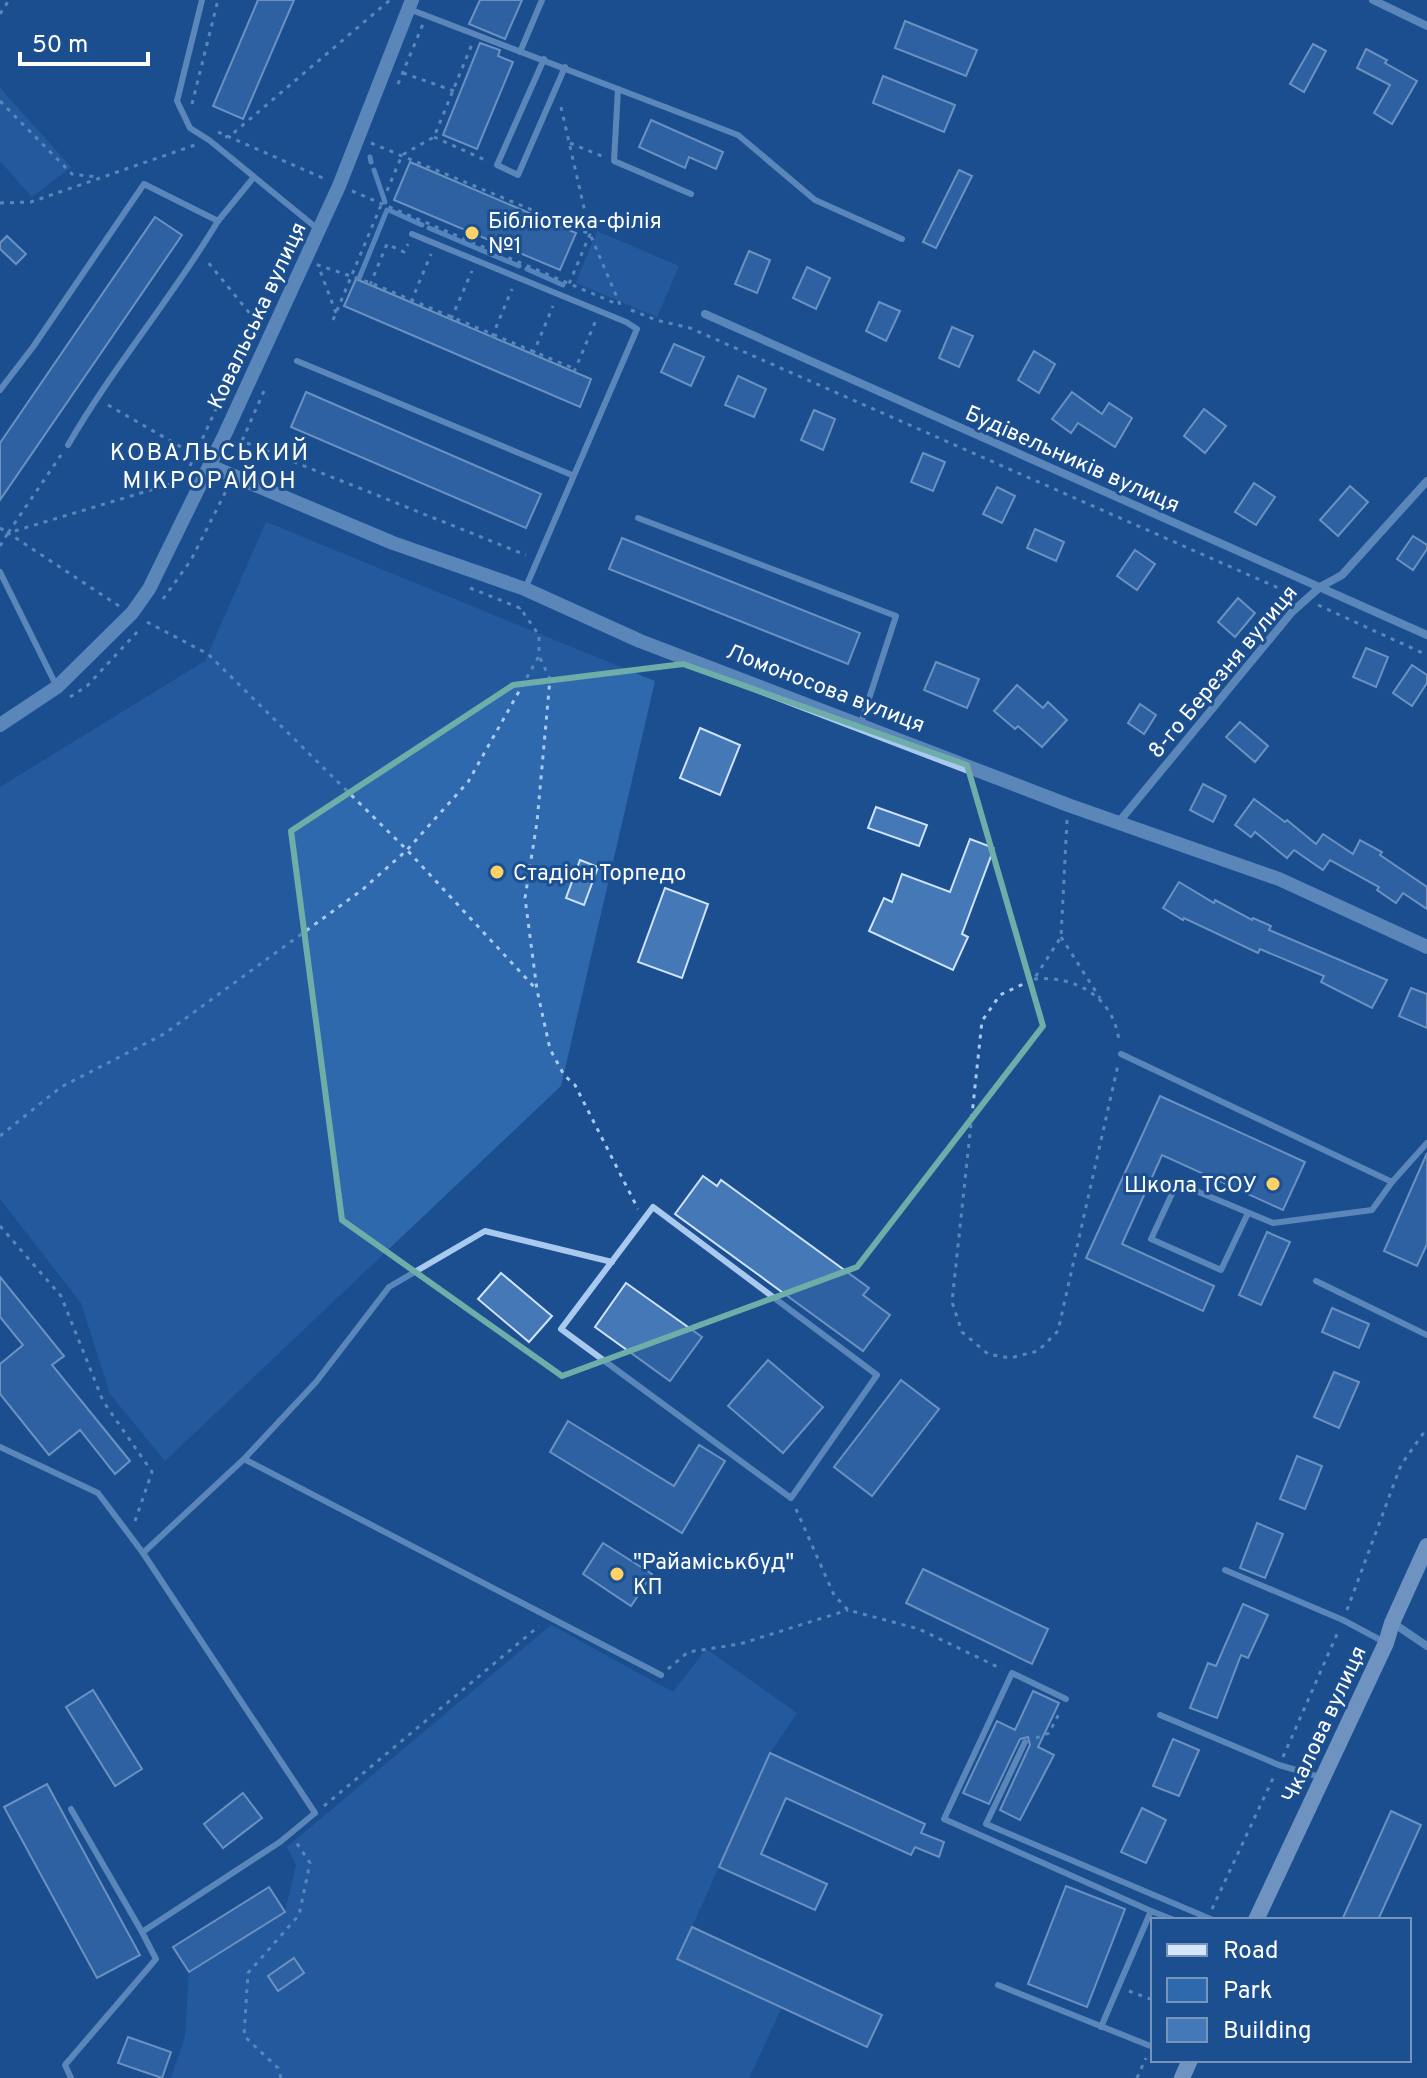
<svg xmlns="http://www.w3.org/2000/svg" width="1427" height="2078" font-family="Overpass,sans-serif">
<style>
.green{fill:#2e69ad}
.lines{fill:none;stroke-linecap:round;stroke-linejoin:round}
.stream{stroke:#9cc4f0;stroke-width:5}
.building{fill:#4478b7;stroke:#cfe3fa;stroke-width:2}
.path{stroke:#a9c9ee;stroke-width:3;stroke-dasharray:4 6;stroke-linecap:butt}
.service{stroke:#a9c9ee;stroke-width:6}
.minor{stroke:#a9c9ee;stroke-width:8}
.tertiary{stroke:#a9c9ee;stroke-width:14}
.secondary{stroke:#d6e6fa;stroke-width:16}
.marked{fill:none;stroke:#6fada8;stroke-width:6;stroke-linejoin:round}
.poi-dot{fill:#ffd166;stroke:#1b4f8f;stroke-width:3}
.labels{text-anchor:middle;stroke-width:6;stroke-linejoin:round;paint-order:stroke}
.poi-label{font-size:22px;fill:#fff;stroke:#1b4f8f;text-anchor:start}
.street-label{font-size:22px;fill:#fff;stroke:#1b4f8f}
.neighbourhood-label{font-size:24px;letter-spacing:2px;fill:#fff;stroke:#1b4f8f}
</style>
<rect width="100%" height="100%" fill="#1b4f8f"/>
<g class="green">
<polygon points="0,88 71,167 32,197 0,161"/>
<polygon points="597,231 679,266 657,317 576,283"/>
<polygon points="266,522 655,681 561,1086 165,1461 110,1394 81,1303 0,1199 0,787 205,661"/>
<polygon points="551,1625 673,1692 706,1649 797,1713 770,1753 678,1958 782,2007 749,2078 171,2078 185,2037 189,1972 285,1912 296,1865 287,1847"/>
</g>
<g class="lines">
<g class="stream">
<polyline points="370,157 371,162"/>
<polyline points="374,170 385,202"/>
<polyline points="391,211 422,225"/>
<polyline points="429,228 519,266"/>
<polyline points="527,269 563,285"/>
<polyline points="358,281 387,210"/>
</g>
</g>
<g class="building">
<polygon points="258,0 294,0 243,119 213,106"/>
<polygon points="480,0 522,0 505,39 469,24"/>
<polygon points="905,21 977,50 966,76 895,48"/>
<polygon points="480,43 500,50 498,56 513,62 477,149 443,135"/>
<polygon points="1313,44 1326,51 1304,92 1290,84"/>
<polygon points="1366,49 1387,60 1385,63 1417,81 1392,124 1374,113 1390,85 1357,68"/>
<polygon points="883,76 955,105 944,132 873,103"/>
<polygon points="651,120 723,152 716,169 689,157 685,168 639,147"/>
<polygon points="410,162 576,233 560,270 394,200"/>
<polygon points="959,170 972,176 936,248 923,242"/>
<polygon points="155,217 182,235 0,500 0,443"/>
<polygon points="7,236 26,254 16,264 0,249 0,243"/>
<polygon points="749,251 770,260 757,293 735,284"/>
<polygon points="807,267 830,278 816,309 793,298"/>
<polygon points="356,279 591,379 580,407 344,306"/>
<polygon points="879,302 900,311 886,341 866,331"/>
<polygon points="952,327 973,336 959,367 939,358"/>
<polygon points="674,344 704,357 691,386 661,372"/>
<polygon points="1034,351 1055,364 1039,393 1018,380"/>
<polygon points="738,376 766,389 754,417 725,405"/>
<polygon points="306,392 541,494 526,528 291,427"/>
<polygon points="1072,392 1102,414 1109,403 1132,418 1115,447 1078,423 1071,433 1052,419"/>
<polygon points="1204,409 1226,426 1205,453 1184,436"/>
<polygon points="814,410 835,419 823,450 801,440"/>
<polygon points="923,453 945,462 933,491 911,482"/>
<polygon points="1254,483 1275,497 1256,525 1235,512"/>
<polygon points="1350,486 1368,502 1338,536 1320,520"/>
<polygon points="997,487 1015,496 1002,523 983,514"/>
<polygon points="1035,529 1064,542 1056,561 1027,548"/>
<polygon points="1413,536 1427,545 1427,549 1413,570 1397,559"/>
<polygon points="622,538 860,633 848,664 609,569"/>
<polygon points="1135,550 1155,564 1137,590 1117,576"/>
<polygon points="1238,598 1255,613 1235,637 1218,622"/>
<polygon points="1366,648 1388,657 1376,687 1353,677"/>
<polygon points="936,662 979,679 967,708 924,690"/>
<polygon points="1412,665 1427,675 1427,683 1412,706 1393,693"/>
<polygon points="1017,685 1043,708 1048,702 1067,720 1042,747 1018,726 1015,729 994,711"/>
<polygon points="1140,704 1156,715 1144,734 1128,723"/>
<polygon points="1240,722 1268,746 1255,762 1226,737"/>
<polygon points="700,728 740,745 720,795 680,778"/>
<polygon points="1203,784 1226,796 1213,822 1190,810"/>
<polygon points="1254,799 1285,822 1287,820 1316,844 1323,834 1353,854 1360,840 1382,852 1380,855 1427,887 1427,909 1403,893 1396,903 1377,890 1379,887 1330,860 1323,870 1294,850 1287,858 1255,832 1251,837 1235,825"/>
<polygon points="876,807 927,825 919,846 868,828"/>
<polygon points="970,839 994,848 962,934 968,937 953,970 869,931 884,898 892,902 902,874 950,892"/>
<polygon points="580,860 598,867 584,905 566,898"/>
<polygon points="1179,882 1214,903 1215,900 1252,920 1253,918 1271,926 1269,930 1387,980 1372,1008 1321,982 1324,976 1260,949 1258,953 1184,918 1183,920 1163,908"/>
<polygon points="665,888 708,904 682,978 638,962"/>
<polygon points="1411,988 1427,994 1427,1028 1399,1016"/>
<polygon points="1160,1096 1305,1162 1283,1210 1162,1155 1122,1244 1214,1286 1203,1311 1086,1258"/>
<polygon points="1427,1153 1427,1244 1417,1266 1384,1251"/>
<polygon points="703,1176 717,1186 721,1180 869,1288 863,1295 890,1315 863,1351 675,1214"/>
<polygon points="1267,1232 1290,1242 1261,1305 1239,1295"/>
<polygon points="501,1273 552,1316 529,1342 478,1299"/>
<polygon points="0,1277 64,1356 52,1365 130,1461 115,1474 80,1430 49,1455 0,1394 0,1364 23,1345 0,1317"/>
<polygon points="626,1283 702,1337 670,1381 595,1327"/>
<polygon points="1332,1308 1369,1324 1359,1348 1322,1332"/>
<polygon points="768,1360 823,1407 783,1453 728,1406"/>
<polygon points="1334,1372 1359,1382 1339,1428 1314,1417"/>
<polygon points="901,1380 939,1409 872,1496 834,1467"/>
<polygon points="568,1421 674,1486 699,1445 725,1461 682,1533 550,1452"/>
<polygon points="1297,1456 1322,1466 1305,1509 1280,1499"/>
<polygon points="1257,1523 1283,1534 1265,1578 1240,1568"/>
<polygon points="603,1543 652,1574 631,1606 583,1574"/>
<polygon points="923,1569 1048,1629 1032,1664 906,1603"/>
<polygon points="1243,1604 1268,1615 1248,1658 1241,1655 1217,1718 1190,1708 1208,1663 1216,1666"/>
<polygon points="93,1690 142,1769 115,1786 66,1707"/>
<polygon points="1033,1691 1059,1703 1038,1747 1054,1755 1020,1820 1000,1810 1030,1745 1028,1737 1020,1739 989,1804 963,1793 997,1721 1015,1730"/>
<polygon points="1173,1739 1199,1750 1179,1796 1153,1786"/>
<polygon points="770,1753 925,1824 921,1833 944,1842 939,1857 915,1847 911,1855 786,1798 761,1854 827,1884 815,1910 719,1867"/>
<polygon points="47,1784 140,1955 97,1978 4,1807"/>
<polygon points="243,1793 262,1818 223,1848 204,1824"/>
<polygon points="1142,1808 1166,1820 1146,1863 1121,1852"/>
<polygon points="1391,1811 1421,1825 1378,1920 1342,1920"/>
<polygon points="1066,1886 1125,1909 1087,2007 1028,1984"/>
<polygon points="269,1887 285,1912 189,1972 173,1947"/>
<polygon points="692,1927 882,2015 867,2047 677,1959"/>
<polygon points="294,1958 304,1973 278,1991 268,1976"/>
<polygon points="128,2037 171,2052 162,2078 118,2063"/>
</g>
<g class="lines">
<g class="path">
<polyline points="0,14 9,0"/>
<polyline points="403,73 460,93"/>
<polyline points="398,84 423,24"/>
<polyline points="0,101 72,174 97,177"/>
<polyline points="192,104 218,0"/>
<polyline points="561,107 590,234 569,284"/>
<polyline points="218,132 325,179"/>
<polyline points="225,137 230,136 390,0"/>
<polyline points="434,137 485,160"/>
<polyline points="371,143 590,234 621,307"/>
<polyline points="570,143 604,157"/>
<polyline points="352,191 617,304"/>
<polyline points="0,203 31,202 195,145"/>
<polyline points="370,285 387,244 404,252 408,244"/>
<polyline points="411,302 431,254"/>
<polyline points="631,310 656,320 690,328 1292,594"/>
<polyline points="336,313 318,265 371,283 575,369"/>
<polyline points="451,319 472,271"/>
<polyline points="333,320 402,155 434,137 472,44"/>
<polyline points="492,337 512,289"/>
<polyline points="533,354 553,306"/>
<polyline points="574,372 596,320"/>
<polyline points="264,391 242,441 526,555"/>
<polyline points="108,405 195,455"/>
<polyline points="190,466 256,321 207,261"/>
<polyline points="0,528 8,533 61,455"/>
<polyline points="0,546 8,533"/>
<polyline points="470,588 520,608 522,602"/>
<polyline points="163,599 191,560 226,491 229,492"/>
<polyline points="1318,605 1427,655"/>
<polyline points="119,606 8,533 184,480"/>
<polyline points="147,622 208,654 407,850 537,990"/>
<polyline points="540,658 550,679 537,822 525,898 537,990 550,1049 564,1075 575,1085 638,1209"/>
<polyline points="70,697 87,686 139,630"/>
<polyline points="1067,820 1061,937 1034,979 1000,995 982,1021 952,1302 962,1332 988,1354 1010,1358 1038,1351 1058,1331 1118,1065"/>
<polyline points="1061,937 1100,998"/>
<path d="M1034,979C1075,975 1114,997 1119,1041"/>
<polyline points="0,1136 61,1087 164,1034 362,890 407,850 468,782 539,656 539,635 520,608"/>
<polyline points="0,1226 61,1296 103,1401 152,1472 135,1521"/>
<polyline points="796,1509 834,1595 848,1610 919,1629 1002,1669"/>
<polyline points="1347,1610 1401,1465 1427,1428"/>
<polyline points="668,1669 688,1652 740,1644 848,1610"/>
<polyline points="1036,1738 1049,1733 1061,1710"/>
<polyline points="1283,1757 1338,1632"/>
<polyline points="324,1806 539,1626"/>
<polyline points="1212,1909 1275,1774"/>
<polyline points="1129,1991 1153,2000"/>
<polyline points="281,2078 278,2068 244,2036 248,1973 299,1915 310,1863 296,1842"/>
<polyline points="1137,2078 1146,2058"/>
</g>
<g class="service">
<polyline points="202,0 177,101 190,128 209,140 319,230"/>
<polyline points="409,9 738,135 815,200 902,239"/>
<polyline points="520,52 542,0"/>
<polyline points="544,59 497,165 518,175 565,67"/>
<polyline points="618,89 614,161 691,194"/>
<polyline points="412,234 626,322 637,329 525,589"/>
<polyline points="297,361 572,475"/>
<polyline points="0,390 33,347 144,184 218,221 254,177"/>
<path d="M68,445C113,367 172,298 218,221"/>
<polyline points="638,518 896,616 861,723"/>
<polyline points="0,572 57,687"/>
<polyline points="1121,1054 1392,1182 1427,1143"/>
<polygon points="653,1207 877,1375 791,1498 561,1329"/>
<polyline points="1248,1213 1221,1270 1151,1239 1177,1183 1273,1223 1372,1210 1392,1182"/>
<polyline points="1316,1281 1427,1335"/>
<polyline points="0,1447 98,1493 143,1553 315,1813 280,1842 142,1932 156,1959 65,2065 71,2078"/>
<polyline points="244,1459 316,1382 389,1287 485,1231 612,1262"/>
<polyline points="143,1553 244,1459 661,1675"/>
<polyline points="1225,1570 1343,1620 1386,1643"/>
<polyline points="1066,1699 1012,1673 944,1819 1151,1911"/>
<polyline points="1160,1715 1279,1765 1323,1778"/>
<polyline points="1025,1742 986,1824 1213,1920"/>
<polyline points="71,1809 142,1932"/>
<polyline points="998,1985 1153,2047"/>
<polyline points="1101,2027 1151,1911 1174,1920"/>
</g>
<g class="minor">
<polyline points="1373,0 1427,26"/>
<polyline points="705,314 1427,635"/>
<polyline points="1118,823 1292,612 1320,587 1342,575 1427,481"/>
<polyline points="1393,1623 1427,1646"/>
</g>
<g class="tertiary">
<polyline points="210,466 393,543 525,589 640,641 1068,805 1279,879 1427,947"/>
<polyline points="0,725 57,687 132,613 149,589 225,434 339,186 412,0"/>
</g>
<g class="secondary">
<polyline points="1256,1920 1386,1643 1392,1623 1427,1546"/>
<polyline points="1182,2078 1190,2060"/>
</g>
</g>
<path d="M0 0H1427V2078H0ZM683,664L967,765L1043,1026L857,1267L562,1376L342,1220L291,831L513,685Z" fill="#1b4f8f" fill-opacity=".55" fill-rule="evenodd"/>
<path class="marked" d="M683,664L967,765L1043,1026L857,1267L562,1376L342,1220L291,831L513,685Z"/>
<g class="poi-dot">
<circle cx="472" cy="233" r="8"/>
<circle cx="497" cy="872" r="8"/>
<circle cx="1273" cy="1184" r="8"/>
<circle cx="617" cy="1574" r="8"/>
</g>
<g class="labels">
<g class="poi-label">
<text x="488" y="228">Бібліотека-філія<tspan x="488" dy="25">№1</tspan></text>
<text x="513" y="880">Стадіон Торпедо</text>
<text x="1257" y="1192" text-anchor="end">Школа ТСОУ</text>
<text x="633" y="1569">"Райаміськбуд"<tspan x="633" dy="25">КП</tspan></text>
</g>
<g class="street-label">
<text transform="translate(256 315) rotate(-65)" y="8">Ковальська вулиця</text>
<text transform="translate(1073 458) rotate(24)" y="8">Будівельників вулиця</text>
<text transform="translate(1222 671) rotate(-50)" y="8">8-го Березня вулиця</text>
<text transform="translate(826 687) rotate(21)" y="8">Ломоносова вулиця</text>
<text transform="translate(1323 1724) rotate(-65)" y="8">Чкалова вулиця</text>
</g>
<g class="neighbourhood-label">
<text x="210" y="460">КОВАЛЬСЬКИЙ<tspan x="210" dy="28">МІКРОРАЙОН</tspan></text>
</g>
</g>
<rect x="1151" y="1918" width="260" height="144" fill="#1b4f8f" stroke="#7695bc" stroke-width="2"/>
<rect x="1167" y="1944" width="40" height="12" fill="#d6e6fa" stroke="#7695bc" stroke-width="2"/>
<text x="1223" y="1958" font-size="24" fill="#ffffff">Road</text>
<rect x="1167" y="1978" width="40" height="24" fill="#2e69ad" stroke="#7695bc" stroke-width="2"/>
<text x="1223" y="1998" font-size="24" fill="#ffffff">Park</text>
<rect x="1167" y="2018" width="40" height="24" fill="#4478b7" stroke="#7695bc" stroke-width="2"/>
<text x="1223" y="2038" font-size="24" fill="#ffffff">Building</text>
<path d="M20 52v12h128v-12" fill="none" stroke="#ffffff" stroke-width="4"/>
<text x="32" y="52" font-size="24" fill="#ffffff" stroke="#1b4f8f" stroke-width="6" paint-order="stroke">50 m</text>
</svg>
